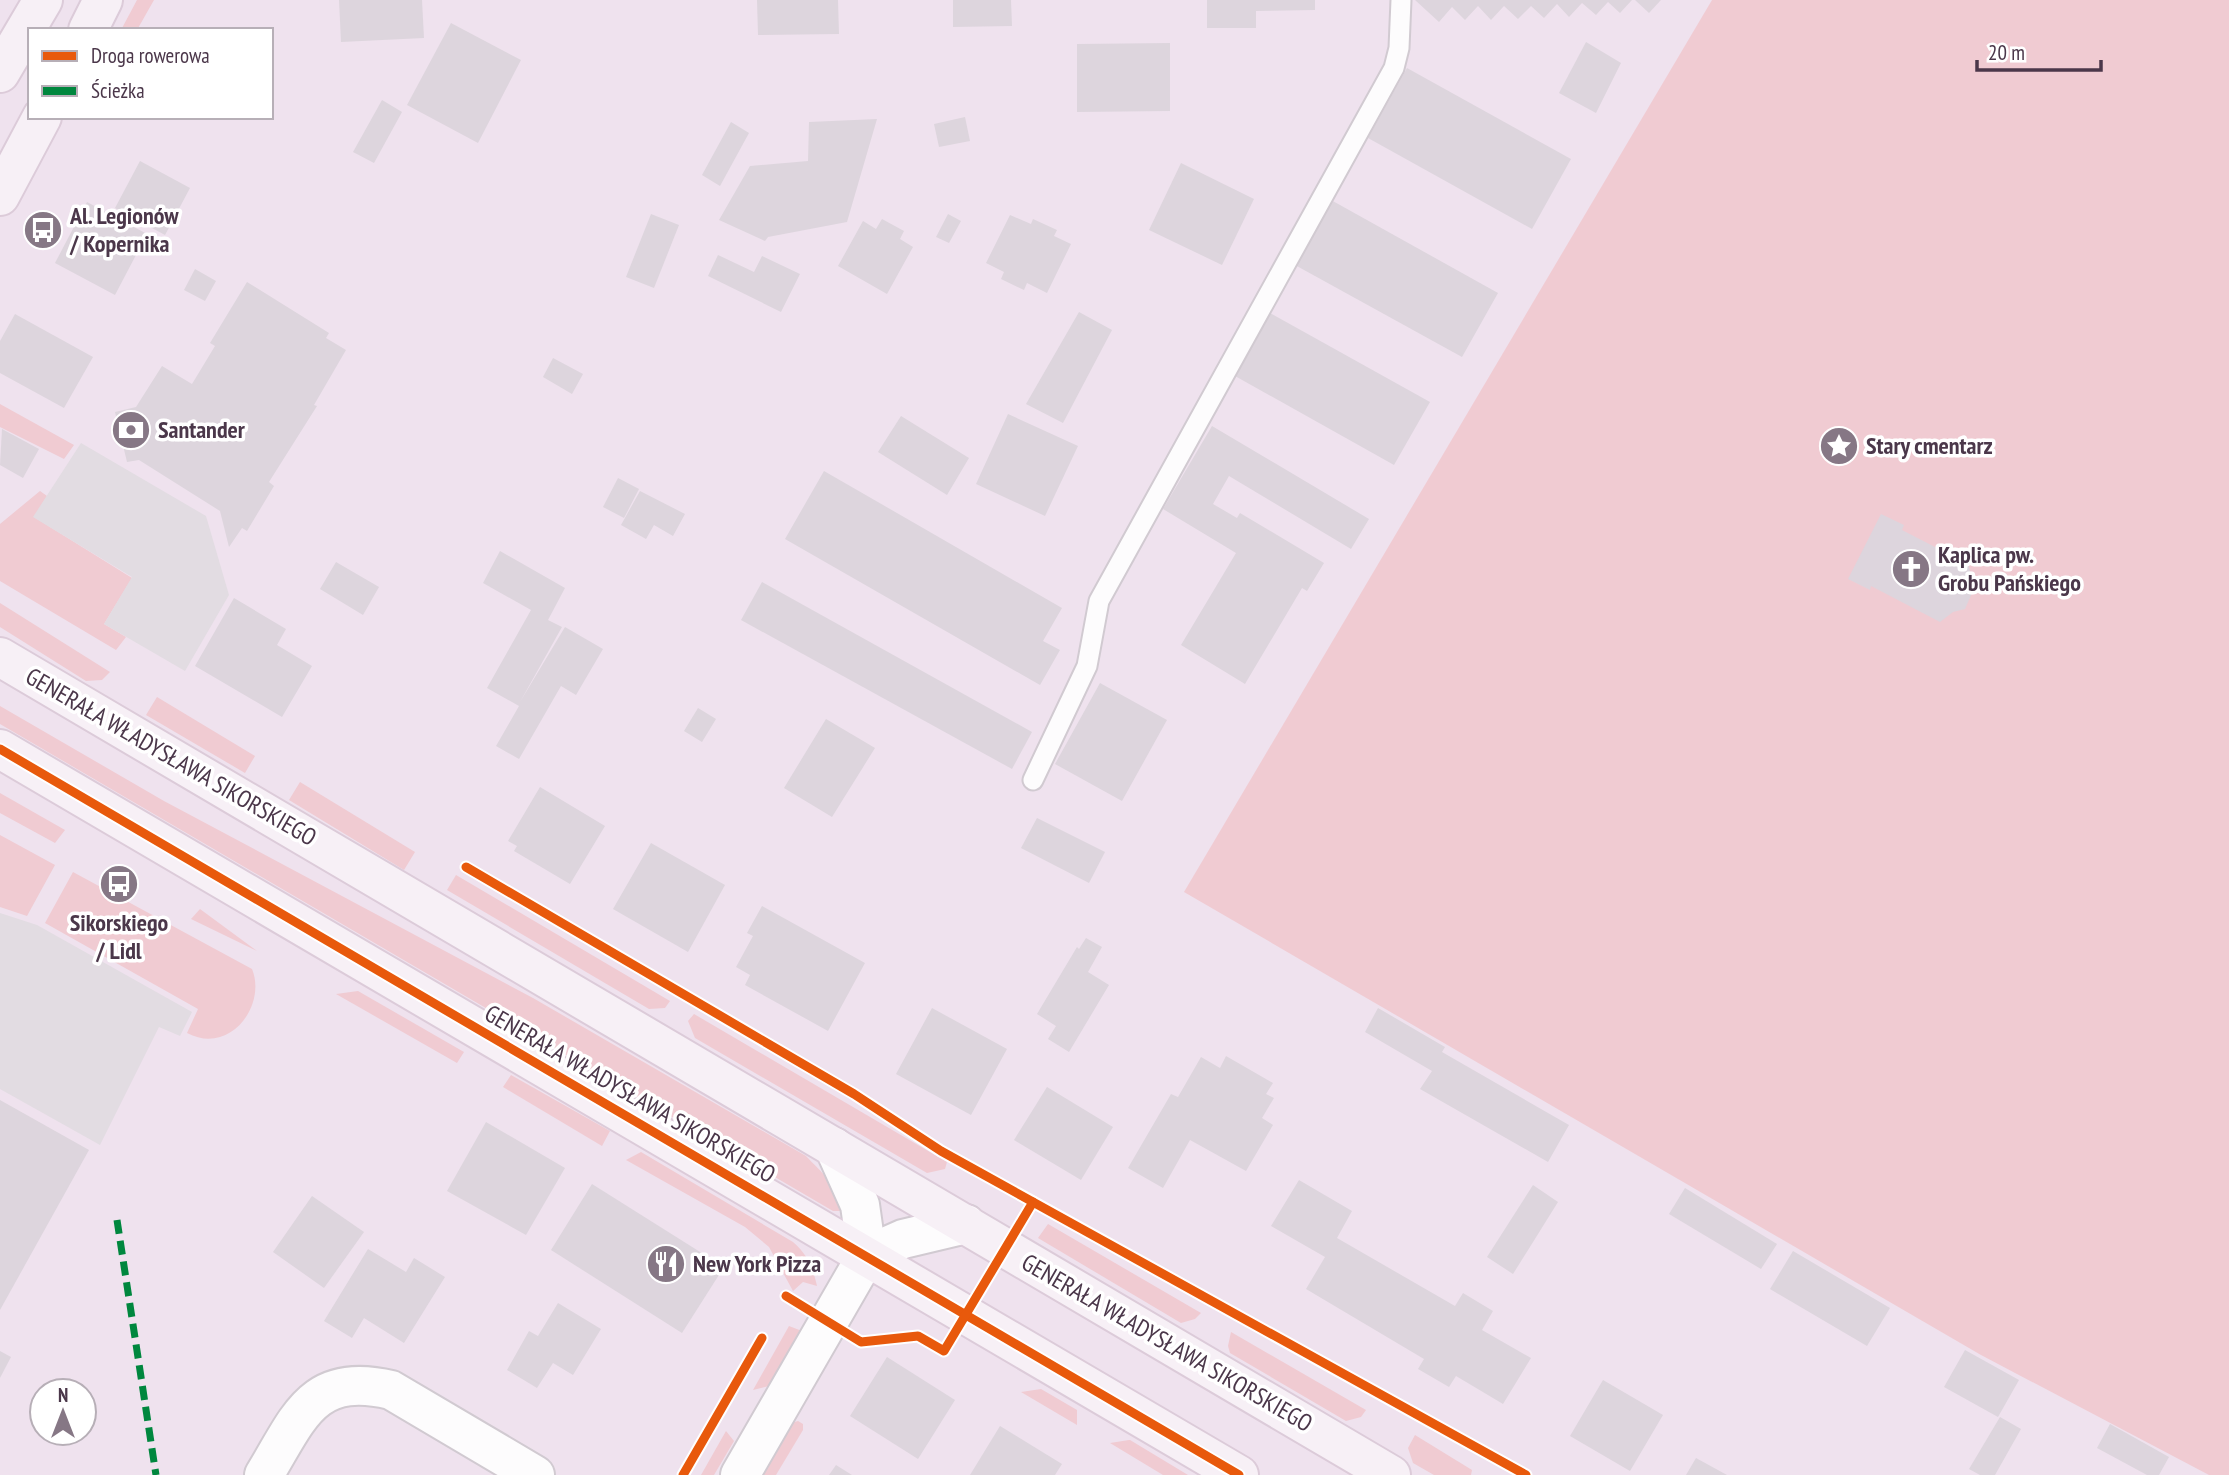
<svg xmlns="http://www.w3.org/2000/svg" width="2229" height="1475" font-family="'PT Sans Narrow',sans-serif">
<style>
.residential{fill:#efe2ee;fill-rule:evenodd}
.green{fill:#f0cbd2}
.parking{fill:#e2dce2}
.building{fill:#ddd5dd}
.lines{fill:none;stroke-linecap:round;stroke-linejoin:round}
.lane-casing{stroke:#d1cad1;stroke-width:23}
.street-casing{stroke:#d1cad1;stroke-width:42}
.secondary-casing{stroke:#dccbd9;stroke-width:42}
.lane{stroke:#fdfcfd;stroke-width:19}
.street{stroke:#fdfcfd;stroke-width:38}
.secondary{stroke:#f7f0f6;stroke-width:38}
.quiet{stroke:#00873e;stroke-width:7;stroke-dasharray:14 7;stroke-linecap:butt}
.cycleway-casing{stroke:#fff;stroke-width:13}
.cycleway{stroke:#e8590c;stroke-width:9}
.labels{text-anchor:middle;stroke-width:7;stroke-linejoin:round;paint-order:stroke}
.poi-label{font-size:24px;font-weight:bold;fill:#4b374a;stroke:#fff;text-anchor:start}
.street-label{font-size:24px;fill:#4b374a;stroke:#fff}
</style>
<rect width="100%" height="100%" fill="#f3edf3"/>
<path class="residential" d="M0,0H2229V1475H0ZM30,30H271V117H30ZM42,1391H84V1433H42Z"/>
<g class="green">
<polygon points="137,0 154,0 137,30 121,30"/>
<polygon points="1712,0 2229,0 2229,1475 2209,1475 1981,1355 1184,892"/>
<polygon points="0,404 74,445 64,459 0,427"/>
<polygon points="40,491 47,496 34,517 132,578 104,624 126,637 116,650 0,581 0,524"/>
<polygon points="0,603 110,672 102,680 86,681 0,627"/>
<polygon points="157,697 255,756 245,773 146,715"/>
<path d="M0,706L164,801L533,998L806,1156C820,1171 842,1189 841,1211H833L0,724Z"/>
<polygon points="300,782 415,852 404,870 289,800"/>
<polygon points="0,793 65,830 55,843 0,813"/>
<polygon points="0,835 55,865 27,916 0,907"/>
<path d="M73,872L252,969C267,1005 230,1056 187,1033L198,1009L45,923Z"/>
<polygon points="456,875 670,1001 665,1008 649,1009 447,890"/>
<polygon points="200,909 257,951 191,919"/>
<polygon points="358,991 464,1052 457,1063 336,994"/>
<polygon points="694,1014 947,1162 945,1169 927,1173 695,1038 688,1021"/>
<polygon points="511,1075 610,1131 602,1146 503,1087"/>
<path d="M641,1152L793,1242C808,1255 813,1268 817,1286L803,1282L793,1291L769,1247L745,1227L626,1160Z"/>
<polygon points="1048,1224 1201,1313 1195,1319 1181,1323 1038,1238"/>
<polygon points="789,1326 802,1331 769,1386 753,1390"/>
<polygon points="1231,1332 1366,1410 1361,1417 1346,1421 1230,1353 1228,1346"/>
<polygon points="1041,1389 1077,1410 1077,1425 1021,1392"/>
<polygon points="798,1421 803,1424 803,1430 776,1475 759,1475 791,1423"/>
<polygon points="726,1431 734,1441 714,1475 701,1475"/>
<polygon points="1415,1435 1472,1470 1471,1475 1434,1475 1413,1463 1408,1448"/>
<polygon points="1129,1440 1130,1440 1188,1475 1163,1475 1110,1443"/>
</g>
<g class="parking">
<polygon points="81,443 206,516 229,595 185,671 104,624 132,577 33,517"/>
<polygon points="0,913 37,925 192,1012 180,1036 159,1027 100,1145 0,1089"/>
</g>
<g class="building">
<polygon points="339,0 422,0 424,38 341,42"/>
<polygon points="757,0 838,0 839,34 758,35"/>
<polygon points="953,0 1011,0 1012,26 953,27"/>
<polygon points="1207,0 1315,0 1315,10 1256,11 1256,28 1207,28"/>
<polygon points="1415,0 1632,0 1620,13 1608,2 1596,15 1582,3 1569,17 1557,4 1544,18 1531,6 1518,19 1504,6 1491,20 1478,6 1465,20 1452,7 1439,22"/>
<polygon points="1635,0 1661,0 1649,13"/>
<polygon points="451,23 521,60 478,143 407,105"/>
<polygon points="1586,42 1621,63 1596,113 1559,93"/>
<polygon points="1170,43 1170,111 1077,112 1077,44"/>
<polygon points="1407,68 1571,159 1532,229 1368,138"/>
<polygon points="382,100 402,112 374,163 353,152"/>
<polygon points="965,117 970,141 939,147 934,124"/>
<polygon points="877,119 847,222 768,237 765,241 719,220 750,166 808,161 809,122"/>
<polygon points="731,122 749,133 720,186 702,175"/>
<polygon points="140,161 190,188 165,235 115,208"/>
<polygon points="1181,163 1254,199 1222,265 1149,230"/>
<polygon points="1331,200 1498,293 1462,357 1295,265"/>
<polygon points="87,202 147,234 115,295 55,263"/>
<polygon points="651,214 679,225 654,288 626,277"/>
<polygon points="948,214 961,221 949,243 936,237"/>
<polygon points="1010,215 1031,224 1033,219 1057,230 1054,236 1071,244 1047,293 1027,283 1024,290 1001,279 1004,272 986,263"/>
<polygon points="882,219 904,231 900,239 913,247 887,294 838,266 863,221 876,229"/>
<polygon points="718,255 754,272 762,256 800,274 781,312 708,276"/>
<polygon points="195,269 216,281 205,301 184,290"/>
<polygon points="247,282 329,333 326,338 346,350 314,405 317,406 269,482 274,486 247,531 242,528 229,547 220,511 139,460 127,462 115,412 136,407 162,366 192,384 215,346 210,343"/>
<polygon points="1079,312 1112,330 1063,423 1026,404"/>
<polygon points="1270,313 1430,402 1394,465 1235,376"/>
<polygon points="15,314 93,357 64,408 0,373 0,341"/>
<polygon points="553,358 583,374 572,394 543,377"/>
<polygon points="1008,414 1078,446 1045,516 976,484"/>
<polygon points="901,416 969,458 947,495 878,452"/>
<polygon points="1212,426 1369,519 1351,549 1229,476 1213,504 1237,518 1240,513 1324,563 1307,591 1302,588 1245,684 1181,645 1236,553 1163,509"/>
<polygon points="2,429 39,449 23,478 0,465"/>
<polygon points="824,471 1062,608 1043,641 1060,650 1040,685 785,539"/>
<polygon points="618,478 639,489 624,518 603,507"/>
<polygon points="640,491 685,514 673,536 654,525 646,539 621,525"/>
<polygon points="1881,514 1904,525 1902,530 1968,564 1971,574 1969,582 1972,593 1965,609 1953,612 1940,622 1871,586 1870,590 1848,579"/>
<polygon points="500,551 565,588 548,620 562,627 520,702 565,627 603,649 576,695 561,686 519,759 496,746 519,706 487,688 531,610 483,583"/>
<polygon points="336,562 379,587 363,615 320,589"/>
<polygon points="762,582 1032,732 1012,769 741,620"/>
<polygon points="234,598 286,629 277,645 312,666 282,717 195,666"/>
<polygon points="1100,683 1167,720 1122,801 1055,764"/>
<polygon points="698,708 716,719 702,742 684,731"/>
<polygon points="826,719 875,748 832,817 784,788"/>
<polygon points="540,787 605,826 570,884 514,851 517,846 508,841"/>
<polygon points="1037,818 1105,852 1089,883 1021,848"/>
<polygon points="651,843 725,885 688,952 613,909"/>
<polygon points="762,906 865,963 828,1031 745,985 750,975 736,967 753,936 747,933"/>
<polygon points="1086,938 1102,947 1088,972 1109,985 1069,1052 1048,1039 1056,1026 1037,1014 1077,947 1079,949"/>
<polygon points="932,1008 1007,1049 971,1115 896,1074"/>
<polygon points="1378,1008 1445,1047 1442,1052 1569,1125 1548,1162 1420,1089 1432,1071 1365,1032"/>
<polygon points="1226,1056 1273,1083 1266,1094 1274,1098 1262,1118 1273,1125 1246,1171 1190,1140 1163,1188 1128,1168 1171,1094 1178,1097 1201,1057 1220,1068"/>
<polygon points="1047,1087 1113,1127 1081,1180 1014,1140"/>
<polygon points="0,1100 89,1150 0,1310"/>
<polygon points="486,1122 565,1168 526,1235 447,1191"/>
<polygon points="1299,1180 1352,1211 1337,1238 1455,1306 1463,1293 1493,1311 1482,1330 1531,1358 1503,1404 1456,1376 1449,1387 1418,1369 1424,1359 1306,1289 1325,1257 1271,1226"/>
<polygon points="592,1184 724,1267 682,1333 551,1250"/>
<polygon points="1533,1185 1558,1202 1513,1274 1487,1257"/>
<polygon points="1685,1188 1777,1244 1761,1269 1669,1214"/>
<polygon points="312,1196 364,1232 324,1288 273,1252"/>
<polygon points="368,1249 406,1272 414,1258 445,1277 404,1343 364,1318 352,1338 324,1321"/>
<polygon points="1793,1251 1890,1308 1867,1346 1770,1289"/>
<polygon points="558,1303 601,1329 573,1375 553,1363 537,1388 507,1370 529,1331 538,1336"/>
<polygon points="1965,1350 2019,1380 1998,1417 1944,1387"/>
<polygon points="0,1351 11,1357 0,1378"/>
<polygon points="887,1357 955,1400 918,1459 850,1416"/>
<polygon points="1603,1380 1663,1415 1630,1471 1570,1436"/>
<polygon points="2000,1417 2021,1429 1995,1475 1980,1475 1969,1469"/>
<polygon points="2110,1424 2169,1457 2159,1475 2147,1475 2097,1448"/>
<polygon points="1000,1426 1062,1464 1055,1475 970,1475"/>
<polygon points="1696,1458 1727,1475 1686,1475"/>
<polygon points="836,1465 852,1475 829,1475"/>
</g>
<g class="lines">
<g class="lane-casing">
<polyline id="lane" points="1033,780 1087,666 1099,601 1394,68 1399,48 1401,0"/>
</g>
<g class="street-casing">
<g id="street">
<polyline points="834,1147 860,1205 867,1255"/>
<path d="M264,1475C299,1418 312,1371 391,1390L535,1475"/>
<polyline points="740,1475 867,1255 903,1239 966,1224"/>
</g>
</g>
<g class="secondary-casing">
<g id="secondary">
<polyline points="88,30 103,0"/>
<polyline points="0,73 43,0"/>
<polyline points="0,196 42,117"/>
<polyline points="0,657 1391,1475"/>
<polyline points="0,749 1239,1475"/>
</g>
</g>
<use href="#lane" class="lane"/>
<use href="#street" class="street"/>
<use href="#secondary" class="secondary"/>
<polyline class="quiet" points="117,1220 156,1475"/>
<g class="cycleway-casing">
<g id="cycleway">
<polyline points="0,749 1239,1475"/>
<polyline points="466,867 854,1094 941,1151 1526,1475"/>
<polyline points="786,1296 861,1342 918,1336 944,1351 1033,1202"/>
<polyline points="683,1475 762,1338"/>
</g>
</g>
<use href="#cycleway" class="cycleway"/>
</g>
<defs>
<g id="bus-disc" transform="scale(2.0125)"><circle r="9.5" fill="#867785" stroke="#fff"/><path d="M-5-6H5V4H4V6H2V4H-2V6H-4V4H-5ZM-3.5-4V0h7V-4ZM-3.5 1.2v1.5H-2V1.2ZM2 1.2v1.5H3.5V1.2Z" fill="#fff"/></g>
<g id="bank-disc" transform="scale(2.0125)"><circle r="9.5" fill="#867785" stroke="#fff"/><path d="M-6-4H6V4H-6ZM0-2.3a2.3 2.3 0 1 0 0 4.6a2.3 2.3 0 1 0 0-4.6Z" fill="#fff"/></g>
<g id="sight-disc" transform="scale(2.0125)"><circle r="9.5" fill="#867785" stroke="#fff"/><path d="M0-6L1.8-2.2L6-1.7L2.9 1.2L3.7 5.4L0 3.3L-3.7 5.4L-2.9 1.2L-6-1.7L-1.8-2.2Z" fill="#fff"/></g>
<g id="church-disc" transform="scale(2.0125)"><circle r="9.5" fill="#867785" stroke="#fff"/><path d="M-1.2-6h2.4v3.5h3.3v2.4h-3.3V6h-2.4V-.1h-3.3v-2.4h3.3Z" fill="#fff"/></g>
<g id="restaurant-disc" transform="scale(2.0125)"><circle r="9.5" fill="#867785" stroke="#fff"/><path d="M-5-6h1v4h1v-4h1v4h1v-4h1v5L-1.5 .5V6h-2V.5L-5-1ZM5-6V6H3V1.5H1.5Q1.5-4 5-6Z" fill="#fff"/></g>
</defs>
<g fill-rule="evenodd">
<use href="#bus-disc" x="43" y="230"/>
<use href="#bank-disc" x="131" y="430"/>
<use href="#sight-disc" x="1839" y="446"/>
<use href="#church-disc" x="1911" y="569"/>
<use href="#bus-disc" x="119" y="884"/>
<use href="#restaurant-disc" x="666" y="1264"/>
</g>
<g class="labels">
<g class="poi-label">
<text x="70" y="224">Al. Legionów<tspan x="70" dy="28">/ Kopernika</tspan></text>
<text x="158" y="438">Santander</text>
<text x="1866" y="454">Stary cmentarz</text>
<text x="1938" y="563">Kaplica pw.<tspan x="1938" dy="28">Grobu Pańskiego</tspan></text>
<text x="119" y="931" text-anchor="middle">Sikorskiego<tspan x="119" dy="28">/ Lidl</tspan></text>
<text x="693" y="1272">New York Pizza</text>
</g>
<g class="street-label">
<text transform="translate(171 757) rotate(30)" y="8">GENERAŁA WŁADYSŁAWA SIKORSKIEGO</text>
<text transform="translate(630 1094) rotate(30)" y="8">GENERAŁA WŁADYSŁAWA SIKORSKIEGO</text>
<text transform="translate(1167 1343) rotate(30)" y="8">GENERAŁA WŁADYSŁAWA SIKORSKIEGO</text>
</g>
</g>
<rect x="28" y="28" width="245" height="91" fill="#ffffff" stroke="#b7afb7" stroke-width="2"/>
<rect x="42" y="51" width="35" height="10" fill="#e8590c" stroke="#b7afb7" stroke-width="2"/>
<text x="91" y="63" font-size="21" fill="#4b374a">Droga rowerowa</text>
<rect x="42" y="86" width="35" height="10" fill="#00873e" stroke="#b7afb7" stroke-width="2"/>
<text x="91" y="98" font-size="21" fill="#4b374a">Ścieżka</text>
<g transform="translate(63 1412)"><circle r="33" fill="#ffffff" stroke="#b7afb7" stroke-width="2"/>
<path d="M0-5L12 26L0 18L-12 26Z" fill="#867785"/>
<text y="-10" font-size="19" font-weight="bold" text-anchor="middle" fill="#4b374a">N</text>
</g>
<path d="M1977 60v10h124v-10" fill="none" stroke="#4b374a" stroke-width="3.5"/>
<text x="1988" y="60" font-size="21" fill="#4b374a" stroke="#ffffff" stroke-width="5" paint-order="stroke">20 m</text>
</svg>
